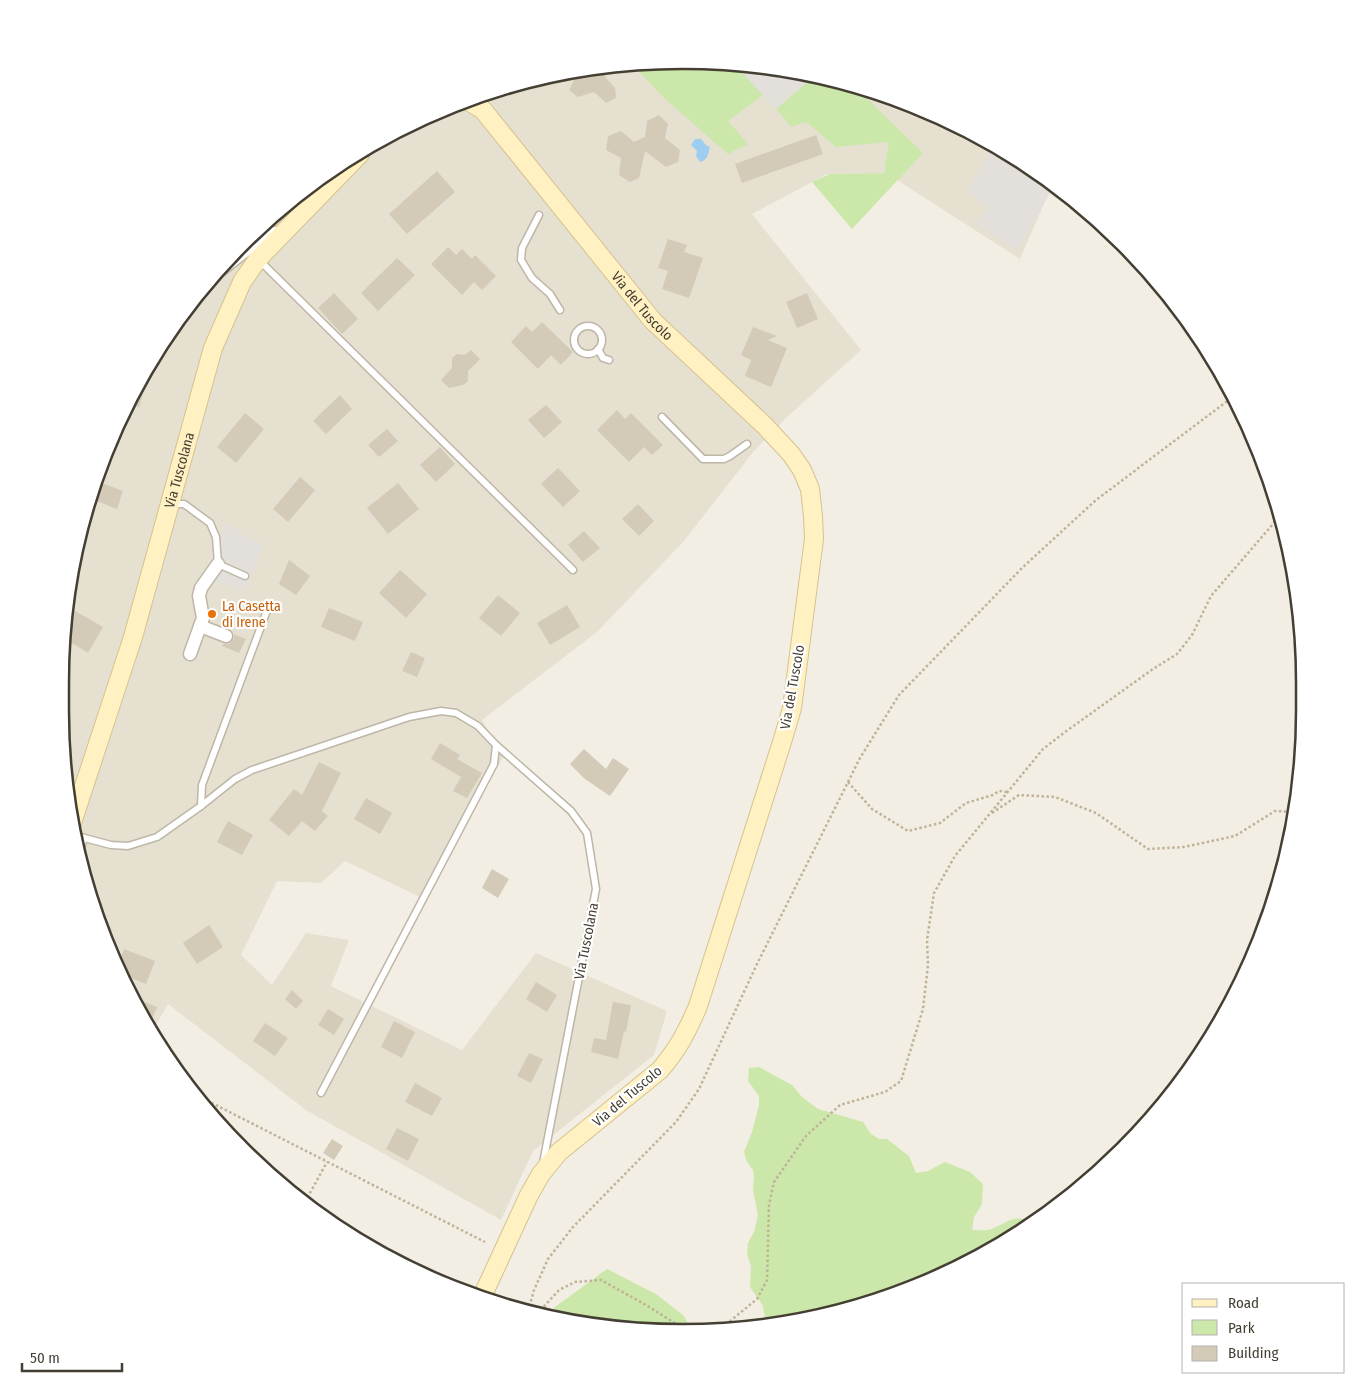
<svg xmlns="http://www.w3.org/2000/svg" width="1365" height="1393" font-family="'Fira Sans Condensed',sans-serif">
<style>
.residential{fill:#e6e0d1}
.green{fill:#cbe8aa}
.parking{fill:#e3e0dc}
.water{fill:#9dcef2}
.building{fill:#d4cab8}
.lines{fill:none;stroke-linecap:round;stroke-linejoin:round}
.lane-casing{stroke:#beb6a6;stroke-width:9}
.street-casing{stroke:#beb6a6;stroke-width:15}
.secondary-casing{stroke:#d4c391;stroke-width:20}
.path{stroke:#c0b297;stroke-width:2.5;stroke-dasharray:2.5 2.5;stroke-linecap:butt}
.lane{stroke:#fff;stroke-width:6}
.street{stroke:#fff;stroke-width:12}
.secondary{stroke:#fff1c1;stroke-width:18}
.food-dot{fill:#e8710a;stroke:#fff;stroke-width:2}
.labels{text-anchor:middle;stroke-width:4.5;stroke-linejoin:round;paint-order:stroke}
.street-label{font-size:14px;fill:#443e33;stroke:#fff}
.food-label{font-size:14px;fill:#c56008;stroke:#fff;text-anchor:start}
.rim{fill:none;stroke:#443e33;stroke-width:2.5}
</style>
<rect width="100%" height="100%" fill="#f2eee3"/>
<polygon class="residential" points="642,61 764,65 883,93 994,144 1052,185 1020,259 886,173 827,174 752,214 861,350 785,419 754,451 684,541 597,632 482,720 503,757 422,898 345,861 321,883 277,881 241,955 272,985 306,933 349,940 331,986 462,1050 536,953 667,1011 654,1055 533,1151 501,1220 306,1110 168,1004 152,1032 107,949 72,832 60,710 65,601 93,482 144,371 215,272 304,188 407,124 522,81"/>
<g class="green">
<polygon points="642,61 716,65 734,64 763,95 728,121 748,144 728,154 664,98 631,63"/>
<polygon points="813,77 854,86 923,153 852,229 812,182 830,174 885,173 885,164 889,142 836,147 806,122 791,127 776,109"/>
<path d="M759,1067L792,1085L802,1097L818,1109L863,1122L871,1134L879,1139H887L909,1156L916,1173L928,1171L945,1162L970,1172L983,1184L982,1204L974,1217L972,1230C978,1230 986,1231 992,1229C1010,1221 1014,1214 1034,1222L958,1269L843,1312L766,1325L763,1306L750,1287L751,1266L747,1254L748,1243L754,1232L758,1215L753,1190L754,1176L753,1170L747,1162L744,1152L752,1132L759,1105V1096L748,1081L749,1068Z"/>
<polygon points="607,1269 656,1294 684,1316 691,1330 561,1321 549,1317 555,1307"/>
</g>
<g class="parking">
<polygon points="734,64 764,65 813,77 776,109"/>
<polygon points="995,144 1054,186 1017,250 975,224 989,208 967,191"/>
<polygon points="226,523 263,547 244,591 204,578"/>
</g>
<path class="water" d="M695,139H701L706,145L710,147C708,154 708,160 700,162L696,156L697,151L691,145Z"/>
<g class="building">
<polygon points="606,67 605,77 615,88 616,98 606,103 594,92 578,97 569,90 574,80 587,76 587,70"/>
<polygon points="659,115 668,124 665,138 680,150 678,162 666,167 645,151 639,178 630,182 619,175 621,158 606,150 608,136 621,131 634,142 645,137 647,121"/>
<polygon points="816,135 823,154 742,183 735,164"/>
<polygon points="437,171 455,192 407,234 389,214"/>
<polygon points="668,239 687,245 684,252 703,258 689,298 662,289 668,271 658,268"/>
<polygon points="448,247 456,255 462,249 472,259 475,255 496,276 482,290 474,282 462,295 431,264"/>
<polygon points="397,258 415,275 378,311 361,293"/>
<polygon points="334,293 358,319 342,334 318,308"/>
<polygon points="807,293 818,319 797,328 786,302"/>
<polygon points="542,322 573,352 561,365 551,355 538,369 511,342 526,326 532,332"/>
<polygon points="753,327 777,336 768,340 787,348 771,387 745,376 751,360 741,355"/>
<polygon points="471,350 480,359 468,371 468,381 463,385 449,388 441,380 452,368 452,358 457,354 465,355"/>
<polygon points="141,377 147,379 139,407 128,404"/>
<polygon points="340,395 352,409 326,434 313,421"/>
<polygon points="546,405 562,422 544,438 528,420"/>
<polygon points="617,410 625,419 631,413 663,445 652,455 644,447 629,462 597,430"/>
<polygon points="245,413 264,429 236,463 217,447"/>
<polygon points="387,429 398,441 379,457 368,445"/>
<polygon points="440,447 455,464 436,482 420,465"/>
<polygon points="558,468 580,491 563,507 541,484"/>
<polygon points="300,477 315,490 288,522 273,509"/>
<polygon points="94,480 123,491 117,509 89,498"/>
<polygon points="398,483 419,509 388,534 367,508"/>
<polygon points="638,504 654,521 639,536 622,519"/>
<polygon points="584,531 600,548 583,562 568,545"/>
<polygon points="289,560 310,576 296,595 279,584"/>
<polygon points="400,570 427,594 406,618 379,593"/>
<polygon points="498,595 520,613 501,636 479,618"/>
<polygon points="567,605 580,627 550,645 537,623"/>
<polygon points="68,607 103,627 88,653 64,638 65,612"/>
<polygon points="329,608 363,622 355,641 321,627"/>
<polygon points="234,634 246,639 239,653 222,646 223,644 228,644 231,642 234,638"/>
<polygon points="411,652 425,658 417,677 402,671"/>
<polygon points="440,743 460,755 457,759 482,773 467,798 453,791 461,777 431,759"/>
<polygon points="584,749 606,769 613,758 629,769 610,796 585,779 570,764"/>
<polygon points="319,762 341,773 322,811 328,816 315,831 302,821 289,836 269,820 294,789 302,795"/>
<polygon points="366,798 392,813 380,834 354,819"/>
<polygon points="228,821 253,835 242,855 217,842"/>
<polygon points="492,869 509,879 498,898 482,888"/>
<polygon points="209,925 223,947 197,964 183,943"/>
<polygon points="124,949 155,961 146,984 121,974 117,967"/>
<polygon points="536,982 557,995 547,1012 526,999"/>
<polygon points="292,990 303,1001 296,1009 285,999"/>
<polygon points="133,997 157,1007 149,1026 148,1024"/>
<polygon points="613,1002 631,1005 626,1032 624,1031 618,1059 591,1052 594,1038 606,1040"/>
<polygon points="328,1009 344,1019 334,1035 318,1025"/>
<polygon points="394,1021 415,1032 402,1058 381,1047"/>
<polygon points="265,1023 288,1038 275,1056 253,1041"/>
<polygon points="529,1053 543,1059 531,1083 517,1076"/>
<polygon points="415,1083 442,1098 432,1116 405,1102"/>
<polygon points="397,1128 419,1139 408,1161 386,1149"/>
<polygon points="332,1139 343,1146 334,1160 323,1153"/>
</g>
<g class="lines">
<g class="lane-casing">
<g id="lane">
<polyline points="539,215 522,248 521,260 532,278 550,294 560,310"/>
<polyline points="259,260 573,570"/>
<circle cx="588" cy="340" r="14"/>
<polyline points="598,349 603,358 609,360"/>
<polyline points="662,417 703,459 724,459 730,456 747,444"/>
<polyline points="171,504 184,504 210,523 216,537 218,564 245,576"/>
<polyline points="496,745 571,811 587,833 596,889 543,1163"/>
<polyline points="201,806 202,785 269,605"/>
<polyline points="73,835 111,845 128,846 157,837 201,806 235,779 252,770 409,717 441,711 456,713 478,726 496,745 494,764 321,1093"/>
<polyline points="79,855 84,838"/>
</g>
</g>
<g class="street-casing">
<g id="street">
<polyline points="209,279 268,233 284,233"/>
<polyline points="200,626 226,636"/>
<polyline points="190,654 203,618 199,596 201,588 218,564"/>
</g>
</g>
<g class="secondary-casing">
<g id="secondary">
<path id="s1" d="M468,101L483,110L653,321L765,426L791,454L802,470L810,489L813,516L814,539L792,708L782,742L698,1006C687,1032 678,1049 660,1070L559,1152L541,1174L529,1195L482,1297"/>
<path id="s2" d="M71,826L133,637L213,348L242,282L258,259L360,154"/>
</g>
</g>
<g class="path">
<polyline points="848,782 872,809 908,831 940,823 966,803 993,795 999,791 1007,792"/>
<polyline points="992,813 1019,795 1055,797 1096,813 1148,849 1184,847 1235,836 1275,811 1295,812"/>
<polyline points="198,1096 485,1242"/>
<polyline points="305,1202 327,1162"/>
<polyline points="528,1311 534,1290 548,1259 573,1227 676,1122 699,1089 756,966 860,758 899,695 1022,568 1096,500 1234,396"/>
<polyline points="537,1314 559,1290 575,1282 601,1280 646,1305 684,1329"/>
<polyline points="718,1331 757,1299 767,1280 769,1205 774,1182 806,1136 840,1105 885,1092 901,1081 923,1009 928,965 927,940 934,893 955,856 1043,749 1065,732 1153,669 1177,654 1192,635 1211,596 1273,524 1281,513"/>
</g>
<use href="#lane" class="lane"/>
<use href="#street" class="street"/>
<use href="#secondary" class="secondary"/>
</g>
<circle class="food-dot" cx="212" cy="614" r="5"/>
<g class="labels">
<g class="street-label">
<text dy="5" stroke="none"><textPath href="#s1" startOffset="270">Via del Tuscolo</textPath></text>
<text dy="5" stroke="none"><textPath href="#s2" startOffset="372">Via Tuscolana</textPath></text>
<text transform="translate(792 687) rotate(-80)" y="5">Via del Tuscolo</text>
<text transform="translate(586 941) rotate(-79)" y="5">Via Tuscolana</text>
<text transform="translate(627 1096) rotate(-40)" y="5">Via del Tuscolo</text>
</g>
<g class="food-label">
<text x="222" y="611">La Casetta<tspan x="222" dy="16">di Irene</tspan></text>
</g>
</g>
<path d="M0 0H1365V1393H0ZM682 69H683A613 613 0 0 1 1296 682V711A613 613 0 0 1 683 1324H682A613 613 0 0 1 69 711V682A613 613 0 0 1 682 69Z" fill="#fff" fill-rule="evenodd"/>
<path class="rim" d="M682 69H683A613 613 0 0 1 1296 682V711A613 613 0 0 1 683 1324H682A613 613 0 0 1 69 711V682A613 613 0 0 1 682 69Z"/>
<rect x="1182" y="1283" width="162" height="90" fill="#ffffff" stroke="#b4b2ad"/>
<rect x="1192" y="1299" width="25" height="8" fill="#fff1c1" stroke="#b4b2ad"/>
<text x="1228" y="1308" font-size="15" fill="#443e33">Road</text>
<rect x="1192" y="1320" width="25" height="15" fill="#cbe8aa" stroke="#b4b2ad"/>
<text x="1228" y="1333" font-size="15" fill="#443e33">Park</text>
<rect x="1192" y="1346" width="25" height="15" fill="#d4cab8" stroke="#b4b2ad"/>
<text x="1228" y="1358" font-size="15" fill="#443e33">Building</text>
<path d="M22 1363v8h100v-8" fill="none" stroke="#443e33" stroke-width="2.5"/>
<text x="30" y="1363" font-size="15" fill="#443e33" stroke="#ffffff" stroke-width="4" paint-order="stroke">50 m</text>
</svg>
